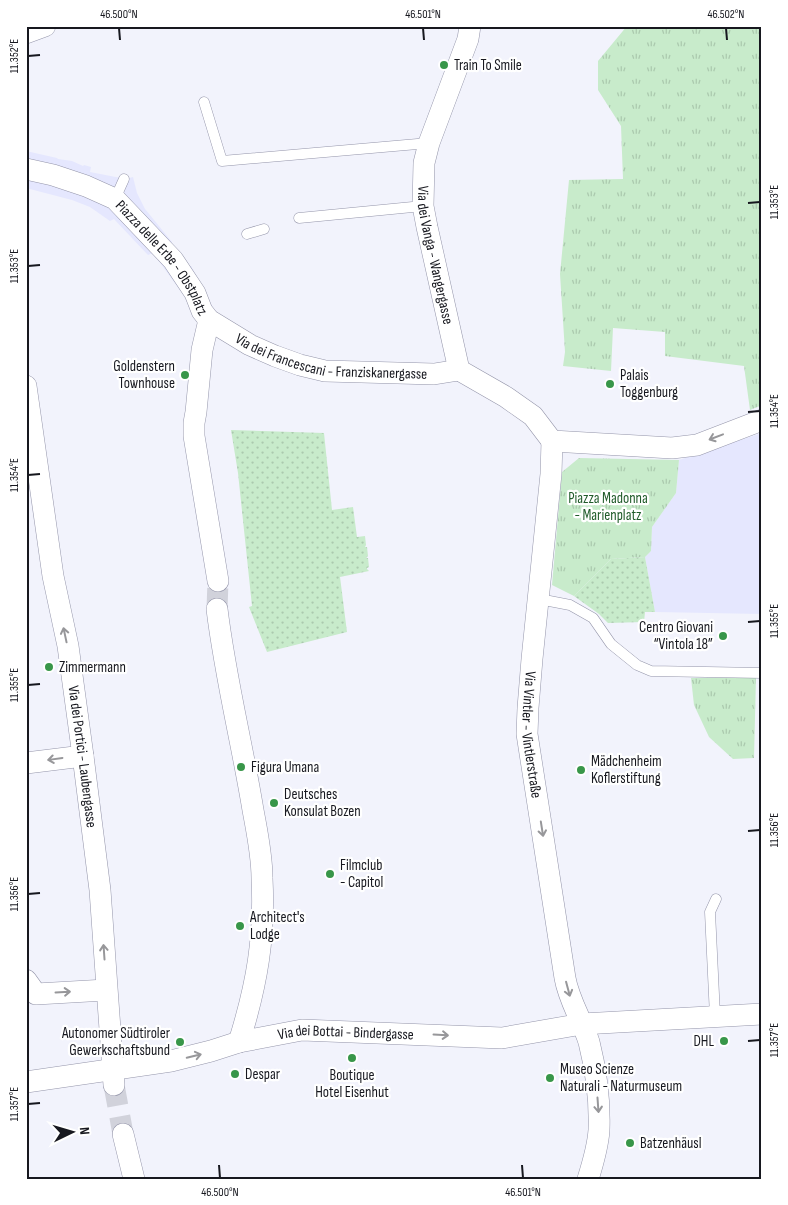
<svg xmlns="http://www.w3.org/2000/svg" width="788" height="1205" font-family="'Sofia Sans Condensed',sans-serif">
<style>
.built{fill:#e5e7fe}
.grass{fill:url(#grass-tufts)}
.garden{fill:url(#garden-dots)}
.lines{fill:none;stroke-linecap:round;stroke-linejoin:round}
.street-tunnel{stroke:#d1d2db;stroke-width:21;stroke-dasharray:21 11;stroke-linecap:butt}
.lane-casing{stroke:#9495aa;stroke-width:11}
.street-casing{stroke:#9495aa;stroke-width:22}
.lane{stroke:#fff;stroke-width:10}
.street{stroke:#fff;stroke-width:21}
.oneway{stroke:#97979a}
.ticks{fill:none;stroke:#17181f;stroke-width:2}
.poi-dot{fill:#389649;stroke:#fff;stroke-width:2}
.labels{text-anchor:middle;stroke-width:4.5;stroke-linejoin:round;paint-order:stroke}
.poi-label{font-size:15px;fill:#17181f;stroke:#fff;text-anchor:start}
.street-label{font-size:15px;fill:#17181f;stroke:#fff}
.park-label{font-size:15px;fill:#215c2b;stroke:#fff}
.neatline{fill:none;stroke:#17181f;stroke-width:2}
.ticks-label{font-size:12px;text-anchor:middle;fill:#17181f}
</style>
<defs>
<pattern id="grass-tufts" width="24" height="20" patternUnits="userSpaceOnUse" patternTransform="scale(1.25)"><rect width="24" height="20" fill="#c8ebcb"/><path d="M3 7l-1-3M5 7V3M7 7l1-3M15 17l-1-3M17 17v-4M19 17l1-3" fill="none" stroke="#abc9ae"/></pattern>
<pattern id="garden-dots" width="8" height="8" patternUnits="userSpaceOnUse" patternTransform="scale(1.25)"><rect width="8" height="8" fill="#c8ebcb"/><path d="M2 2h.1M6 6h.1" fill="none" stroke="#abc9ae" stroke-width="1.8" stroke-linecap="round"/></pattern>
</defs>
<rect width="100%" height="100%" fill="#f2f3fc"/>
<g class="built">
<polygon points="26,151 57,158 58,159 72,161 83,166 84,165 91,167 90,172 126,179 133,177 137,193 145,209 172,242 171,245 174,248 176,248 186,260 185,263 188,266 191,266 212,306 193,316 194,313 185,297 153,253 148,255 114,219 110,221 90,207 72,200 26,188"/>
<polygon points="762,433 762,614 655,612 645,557 651,551 652,527 676,493 679,460"/>
</g>
<g class="grass">
<polygon points="627,26 762,26 762,405 750,410 744,366 665,356 665,332 613,328 611,371 563,366 565,352 560,274 569,180 623,179 621,126 598,90 598,61"/>
<polygon points="579,458 679,460 676,493 652,527 651,551 645,557 611,559 574,596 552,585 562,472"/>
<polygon points="756,677 754,758 733,759 709,737 694,705 691,678"/>
</g>
<g class="garden">
<polygon points="231,430 324,433 332,510 353,507 357,537 365,536 366,545 365,547 367,547 368,556 366,558 368,558 369,567 367,568 367,569 369,571 340,577 347,632 267,652 249,607 252,606 238,473"/>
<polygon points="645,557 655,612 645,612 644,622 608,623 599,614 574,596 611,559"/>
</g>
<g class="lines">
<g class="street-tunnel">
<polyline points="217,609 218,581"/>
<polyline points="114,1085 123,1134"/>
</g>
<g class="lane-casing">
<g id="lane">
<polyline points="204,102 222,161 429,143"/>
<polyline points="115,199 124,179"/>
<polyline points="299,218 423,206"/>
<polyline points="247,234 264,229"/>
<polyline points="539,599 570,605 593,618 611,644 637,665 651,671 762,673"/>
<polyline points="715,1016 710,912 716,899"/>
</g>
</g>
<g class="street-casing">
<g id="street">
<path id="s1" d="M470,26L468,39L429,143L424,163L423,206L427,227L459,370L506,397L533,416L552,441"/>
<polyline points="26,33 45,26"/>
<path id="s2" d="M26,169L53,175L86,186L115,199L173,260L195,293L202,311L209,320L250,345L275,356L300,365L325,371L434,374L459,370"/>
<polyline points="209,320 202,350 196,412 194,423 194,436 218,581"/>
<path id="s3" d="M26,386L53,576L68,646L83,756L100,890L114,1085"/>
<path id="s4" d="M552,441L551,474L532,659L528,708L527,734L565,978C569,1001 582,1020 589,1042C596,1070 600,1102 599,1130C598,1146 593,1163 588,1179"/>
<polyline points="552,441 672,448 697,445 762,420"/>
<path d="M217,609C225,676 242,743 253,810C257,832 262,855 262,878C265,938 257,984 239,1042"/>
<polyline points="26,763 83,756"/>
<polyline points="26,980 36,994 106,990"/>
<path id="s5" d="M26,1082L171,1061L211,1051L239,1042L302,1030L502,1038L582,1024L762,1014"/>
<polyline points="123,1134 134,1179"/>
</g>
</g>
<use href="#lane" class="lane"/>
<use href="#street" class="street"/>
</g>
<defs><path id="oneway-shaft" d="M-6 0H5M1.5-3L5.5 0L1.5 3" fill="none" stroke-width="1.6" stroke-linecap="round" stroke-linejoin="round" transform="scale(1.25)"/></defs>
<g class="oneway">
<use href="#oneway-shaft" transform="translate(716 437) rotate(159)"/>
<use href="#oneway-shaft" transform="translate(65 635) rotate(-102)"/>
<use href="#oneway-shaft" transform="translate(55 759) rotate(172)"/>
<use href="#oneway-shaft" transform="translate(542 829) rotate(81)"/>
<use href="#oneway-shaft" transform="translate(104 952) rotate(-94)"/>
<use href="#oneway-shaft" transform="translate(568 989) rotate(75)"/>
<use href="#oneway-shaft" transform="translate(63 992) rotate(-3)"/>
<use href="#oneway-shaft" transform="translate(441 1035) rotate(3)"/>
<use href="#oneway-shaft" transform="translate(194 1056) rotate(-14)"/>
<use href="#oneway-shaft" transform="translate(598 1105) rotate(86)"/>
</g>
<path class="ticks" d="M119,28L120,40M423,28L424,40M726,28L727,40M28,56L40,55M748,203L760,202M28,266L40,265M748,412L760,411M28,475L40,474M748,622L760,621M28,685L40,684M748,831L760,830M28,894L40,893M748,1041L760,1040M28,1104L40,1103M219,1165L220,1178M522,1165L523,1178"/>
<g class="poi-dot">
<circle cx="444" cy="65" r="5"/>
<circle cx="185" cy="375" r="5"/>
<circle cx="610" cy="384" r="5"/>
<circle cx="723" cy="636" r="5"/>
<circle cx="49" cy="667" r="5"/>
<circle cx="241" cy="767" r="5"/>
<circle cx="581" cy="770" r="5"/>
<circle cx="274" cy="803" r="5"/>
<circle cx="330" cy="874" r="5"/>
<circle cx="240" cy="926" r="5"/>
<circle cx="724" cy="1041" r="5"/>
<circle cx="180" cy="1042" r="5"/>
<circle cx="352" cy="1058" r="5"/>
<circle cx="235" cy="1074" r="5"/>
<circle cx="550" cy="1078" r="5"/>
<circle cx="630" cy="1143" r="5"/>
</g>
<g class="labels">
<g class="poi-label">
<text x="454" y="70">Train To Smile</text>
<text x="175" y="371" text-anchor="end">Goldenstern<tspan x="175" dy="17">Townhouse</tspan></text>
<text x="620" y="380">Palais<tspan x="620" dy="17">Toggenburg</tspan></text>
<text x="713" y="632" text-anchor="end">Centro Giovani<tspan x="713" dy="17">“Vintola 18”</tspan></text>
<text x="59" y="672">Zimmermann</text>
<text x="591" y="766">Mädchenheim<tspan x="591" dy="17">Koflerstiftung</tspan></text>
<text x="251" y="772">Figura Umana</text>
<text x="284" y="799">Deutsches<tspan x="284" dy="17">Konsulat Bozen</tspan></text>
<text x="340" y="870">Filmclub<tspan x="340" dy="17">- Capitol</tspan></text>
<text x="250" y="922">Architect's<tspan x="250" dy="17">Lodge</tspan></text>
<text x="170" y="1038" text-anchor="end">Autonomer Südtiroler<tspan x="170" dy="17">Gewerkschaftsbund</tspan></text>
<text x="714" y="1046" text-anchor="end">DHL</text>
<text x="560" y="1074">Museo Scienze<tspan x="560" dy="17">Naturali - Naturmuseum</tspan></text>
<text x="245" y="1079">Despar</text>
<text x="352" y="1080" text-anchor="middle">Boutique<tspan x="352" dy="17">Hotel Eisenhut</tspan></text>
<text x="640" y="1148">Batzenhäusl</text>
</g>
<g class="street-label">
<text dy="5" stroke="none"><textPath href="#s1" startOffset="238">Via dei Vanga - Wangergasse</textPath></text>
<text dy="5" stroke="none"><textPath href="#s2" startOffset="170">Piazza delle Erbe - Obstplatz</textPath></text>
<text dy="5" stroke="none"><textPath href="#s2" startOffset="380">Via dei Francescani - Franziskanergasse</textPath></text>
<text dy="5" stroke="none"><textPath href="#s4" startOffset="295">Via Vintler - Vintlerstraße</textPath></text>
<text dy="5" stroke="none"><textPath href="#s3" startOffset="375">Via dei Portici - Laubengasse</textPath></text>
<text dy="5" stroke="none"><textPath href="#s5" startOffset="325">Via dei Bottai - Bindergasse</textPath></text>
</g>
<g class="park-label">
<text x="608" y="503">Piazza Madonna<tspan x="608" dy="17">- Marienplatz</tspan></text>
</g>
</g>
<rect width="788" height="1205" fill="none" stroke="#ffffff" stroke-width="55"/>
<g transform="translate(72 1132) rotate(85)" stroke="#ffffff" stroke-width="4" paint-order="stroke">
<path d="M0-4L9 19L0 12L-9 19Z" fill="#17181f"/>
<text y="-8" font-size="14" font-weight="bold" text-anchor="middle" fill="#17181f">N</text>
</g>
<rect x="28" y="28" width="732" height="1150" class="neatline"/>
<g class="ticks-label">
<text x="119" y="18">46.500°N</text>
<text x="423" y="18">46.501°N</text>
<text x="726" y="18">46.502°N</text>
<text transform="translate(14 56) rotate(-90)" y="4">11.352°E</text>
<text transform="translate(774 202) rotate(-90)" y="4">11.353°E</text>
<text transform="translate(14 266) rotate(-90)" y="4">11.353°E</text>
<text transform="translate(774 411) rotate(-90)" y="4">11.354°E</text>
<text transform="translate(14 475) rotate(-90)" y="4">11.354°E</text>
<text transform="translate(774 621) rotate(-90)" y="4">11.355°E</text>
<text transform="translate(14 685) rotate(-90)" y="4">11.355°E</text>
<text transform="translate(774 830) rotate(-90)" y="4">11.356°E</text>
<text transform="translate(14 894) rotate(-90)" y="4">11.356°E</text>
<text transform="translate(774 1040) rotate(-90)" y="4">11.357°E</text>
<text transform="translate(14 1104) rotate(-90)" y="4">11.357°E</text>
<text x="220" y="1196">46.500°N</text>
<text x="523" y="1196">46.501°N</text>
</g>
</svg>
